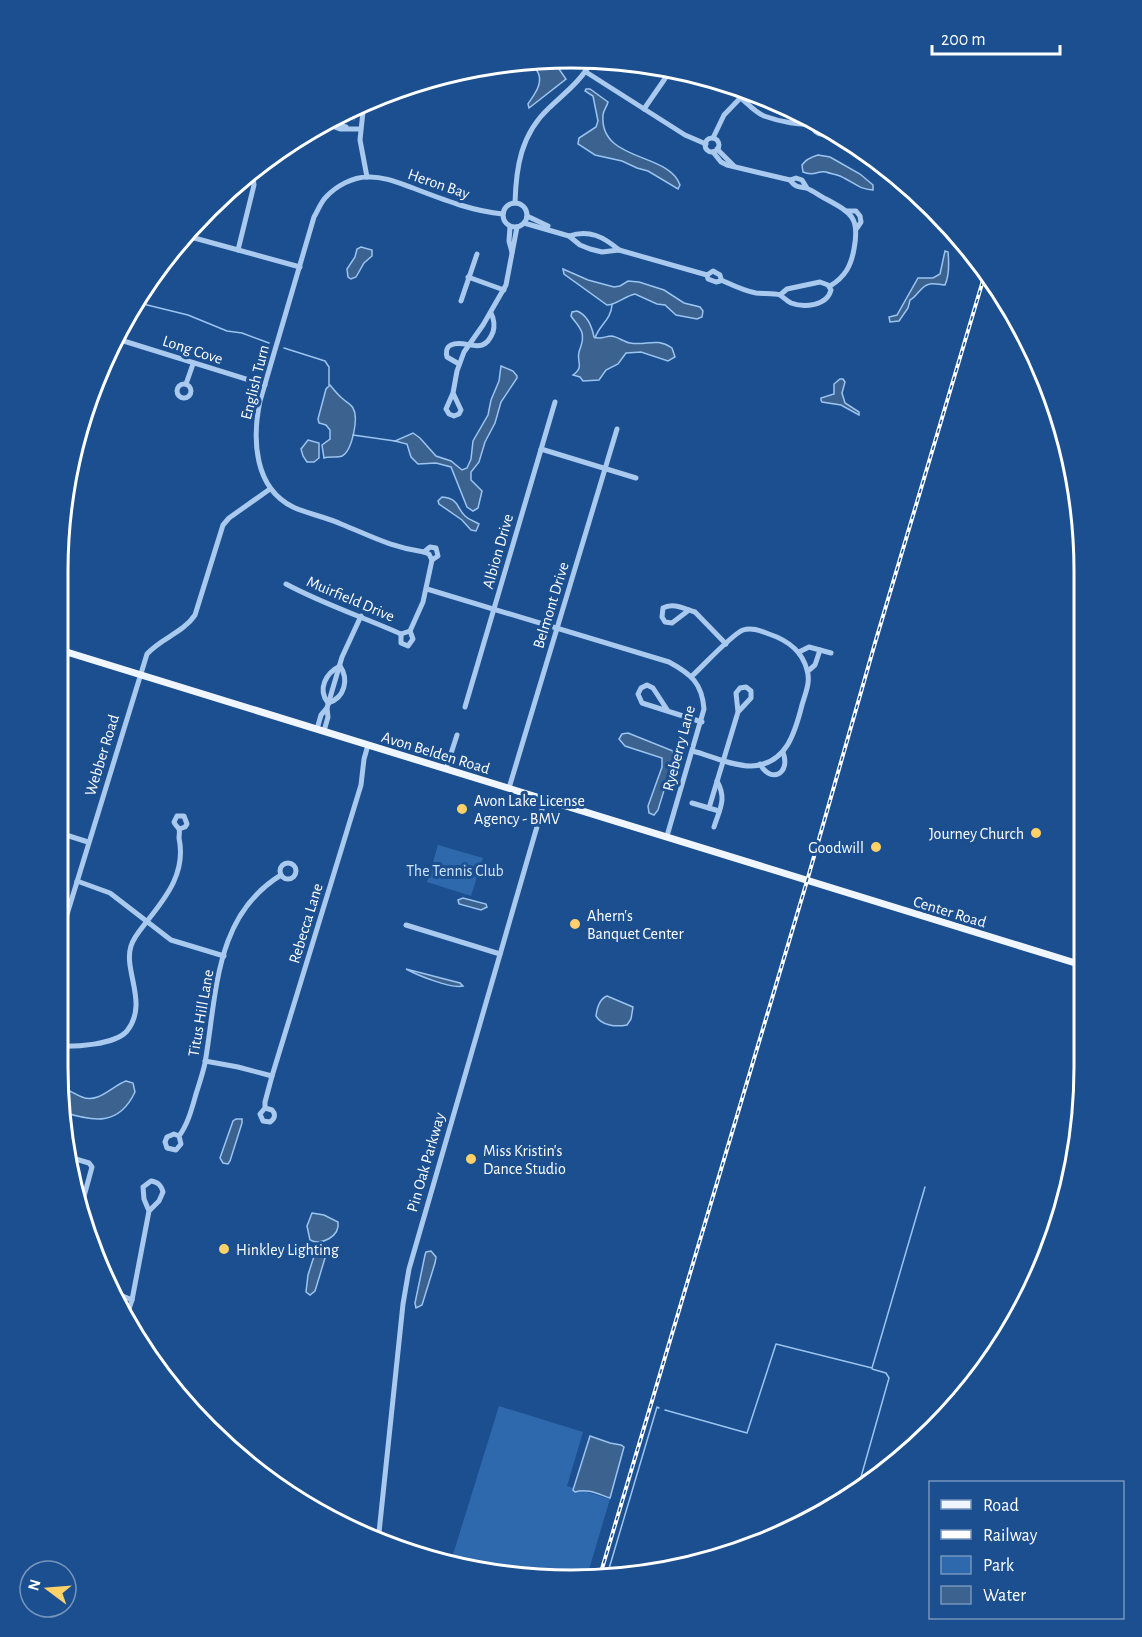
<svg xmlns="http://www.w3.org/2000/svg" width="1142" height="1637" font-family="'Alegreya Sans',sans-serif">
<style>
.green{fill:#2e69ad}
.water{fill:#3c6290;stroke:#9cc4f0;stroke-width:1.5}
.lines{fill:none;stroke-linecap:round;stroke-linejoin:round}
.stream{stroke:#9cc4f0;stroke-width:1.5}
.minor{stroke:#a9c9ee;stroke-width:5}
.major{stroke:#f0f6ff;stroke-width:7}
.rail-casing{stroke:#fff;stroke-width:4}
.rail{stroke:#1b4f8f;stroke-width:1.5;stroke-dasharray:4.5;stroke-linecap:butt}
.poi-dot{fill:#ffd166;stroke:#1b4f8f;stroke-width:2}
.labels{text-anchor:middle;stroke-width:6;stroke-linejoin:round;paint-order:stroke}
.street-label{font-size:16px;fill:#fff;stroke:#1b4f8f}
.poi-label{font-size:16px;fill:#fff;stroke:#1b4f8f;text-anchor:start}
.park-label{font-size:16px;fill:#cfe3fa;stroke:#1b4f8f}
.rim{fill:none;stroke:#fff;stroke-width:3}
</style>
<rect width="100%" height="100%" fill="#1b4f8f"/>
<g class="green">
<polygon points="358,105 355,121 337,116"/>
<polygon points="438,845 483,858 471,896 427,882"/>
<polygon points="499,1406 583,1432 567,1486 610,1499 588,1573 504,1576 451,1561"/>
</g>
<g class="water">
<path d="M552,59L566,79L529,108L528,104C533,96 542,86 539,75C537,69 534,68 533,61Z"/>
<path d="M586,89H590L608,102C607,107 603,111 603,115C599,162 669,152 680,185L678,189L648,171L637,168L622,161L595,155L578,144L579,138L596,127L598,121L593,96L585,91Z"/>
<path d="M818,155L830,157L837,161L860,174L873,185V190C859,189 856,184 844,178C840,175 831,174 826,172C817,170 815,177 803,172L802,165C806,159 811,157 818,155Z"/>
<polygon points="361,247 372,250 372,256 364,263 356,277 351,279 348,277 347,269 355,257 357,249"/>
<path d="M945,251L948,252C949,262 949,276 945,285C940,285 935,283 930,284C921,285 918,296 910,300L908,308L899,321L890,322L889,317L897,315L918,278H933L940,274Z"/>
<path d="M563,269L588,280L614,287L620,286L628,281L639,282L664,290L684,303L700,307L703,311L702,317L697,319L676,315L665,305L657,304L635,294C625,296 616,305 607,305L564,274Z"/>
<path d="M577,311C587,315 592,327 594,337C601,340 605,336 612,336C618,337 624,342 630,343C647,346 656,337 672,348L675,357L668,361L641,352L626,353L618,364L606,370L599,380L583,381L580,377L573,375C585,366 576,362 579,352C581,345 584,341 582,333C580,326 574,321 571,316L572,312Z"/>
<polygon points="501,366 513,371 517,376 517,378 501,402 495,423 485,442 479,462 471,472 471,480 482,491 478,508 473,511 467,507 451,467 436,463 418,464 411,457 407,444 395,441 413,433 420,438 436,456 451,461 462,470 467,468 471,459 473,441 488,415 491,400 499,381"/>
<polygon points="840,379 843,379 845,382 842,393 845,403 859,412 859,415 841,405 822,402 821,400 821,398 834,394 834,384"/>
<path d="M330,385C334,390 338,395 343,399C346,402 351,404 353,408C359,418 352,451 342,456C337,458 329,456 324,458L322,445L330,439V430L326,425L319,423L318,419L326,389Z"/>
<polygon points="308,440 319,443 319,458 314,462 307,462 303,456 301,449"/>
<path d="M442,497C460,499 455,506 465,516C469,520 474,521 479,524L476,531L471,530L462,520L439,504L438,501Z"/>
<polygon points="628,733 673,751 674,758 658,810 654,815 649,813 648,806 662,767 662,758 625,746 619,739 622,734"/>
<polygon points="463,898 486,904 487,907 481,910 459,904 458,900"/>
<path d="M406,969L460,983L463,986C451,989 417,975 406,969Z"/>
<path d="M607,996L633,1007L631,1019L627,1025C616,1027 602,1026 596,1016C597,1008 599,999 607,996Z"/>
<path d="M126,1081L133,1083L135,1092C119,1126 94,1122 63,1112L60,1087C68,1089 74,1094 82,1097C98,1104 112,1086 126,1081Z"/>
<polygon points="236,1119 242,1119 242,1123 230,1161 228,1164 223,1163 220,1158 233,1121"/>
<path d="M312,1213L324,1215L338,1222C340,1236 322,1246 310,1240L307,1226Z"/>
<polygon points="431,1251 436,1257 435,1263 422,1305 416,1308 415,1303 425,1255 426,1252"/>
<polygon points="315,1253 324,1254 325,1258 315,1291 310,1295 306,1292 308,1275"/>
<path d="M590,1436L610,1443L621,1445L624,1447L610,1498C598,1494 587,1488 575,1492L573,1490Z"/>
</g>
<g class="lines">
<g class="stream">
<polyline points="139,303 188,315 227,331 242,333 269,343"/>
<path d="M595,338C599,325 611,320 612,305"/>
<polyline points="284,348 325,361 329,367 329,385"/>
<polyline points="353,435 395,441"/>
<polyline points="665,1410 747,1433 776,1344 872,1368 925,1187"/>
<polyline points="859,1484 889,1378 886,1373 872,1369"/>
<polyline points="608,1572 657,1407 659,1408"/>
</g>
<g class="minor">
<polyline points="586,72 685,135 706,144"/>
<path d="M741,98C748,104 755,112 764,116C775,120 806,128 816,122"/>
<polyline points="364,102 360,140 367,177"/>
<polyline points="644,109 673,67"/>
<polyline points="327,121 346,127"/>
<polyline points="324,123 340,129 360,129"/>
<path d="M811,125C814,130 817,135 824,134L829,129"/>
<polyline points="713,138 724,115 748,90"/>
<circle cx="712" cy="145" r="7"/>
<polyline points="717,149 734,166"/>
<polyline points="713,152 721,162 727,165 790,180"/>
<path d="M807,188L802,180L796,178L790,180C795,187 798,187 806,188C812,190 820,196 826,199C852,213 860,218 854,249C851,266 845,277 830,286"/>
<circle cx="515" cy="215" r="12"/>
<path d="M515,203C516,167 521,134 549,108C566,92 582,80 593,59"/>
<polyline points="847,211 856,211 860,216 861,222 857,228"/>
<polyline points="527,216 548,226"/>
<polyline points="524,223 569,236 580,245 590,249 602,252 619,250 707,275 708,279 716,282 720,281 721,279 720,275 713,271 707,275"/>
<polyline points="510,227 509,241 512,252"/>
<polyline points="187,236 300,267"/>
<path d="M569,236C589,229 604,237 619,250"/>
<polyline points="238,250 254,185 253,177 250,172"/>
<polyline points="468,277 504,290"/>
<path d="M721,280C732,285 744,291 756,293C763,294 774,293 780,295C783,297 787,301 791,303C804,308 827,306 831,290L828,285L820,282L787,289L780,295"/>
<polyline points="461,301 477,254"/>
<polyline points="114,338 265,385"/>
<path d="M459,364L447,357C446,353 446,347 451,345C466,338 483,358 493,332C495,325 494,319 491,313"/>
<polyline points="186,384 193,364"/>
<circle cx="184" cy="391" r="7"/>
<polyline points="453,393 461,410 459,414 454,416 449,414 446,409 453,393 457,371 464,352 483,325 506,285 517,227"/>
<polyline points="541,449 636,478"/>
<polyline points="424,552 430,547 436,548 438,556 432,560"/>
<path d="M286,584C323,604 363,617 401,634L410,631L423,602L432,560L429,554L424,552C390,547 371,536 341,524C326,517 308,514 293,507C254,488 252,439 260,401L314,217C318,210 321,202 326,197C336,186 353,177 367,177C383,176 399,183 413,188C442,199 471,211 503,214"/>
<path d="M427,589L669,662C691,674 702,683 704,709L667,836"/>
<path d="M689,610L672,623L665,622L662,617L663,608C673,602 685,609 695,612L726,644"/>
<polyline points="401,634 401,643 408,646 413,639 410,631"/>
<polyline points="799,652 809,647 831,653"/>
<path d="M340,666C349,679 345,698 328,703C317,689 326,673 340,666Z"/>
<polyline points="808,671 815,665 820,650"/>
<path d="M692,676C703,666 731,635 743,630C752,627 761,631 769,634C787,640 802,650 807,670C811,682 805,694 802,705C795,733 786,765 751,766C732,766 711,756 693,751"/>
<polyline points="465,707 555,402"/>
<polyline points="668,711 653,688 647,685 641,688 638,694 642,703 702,722"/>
<polyline points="317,729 321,715 327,708 342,657 361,616"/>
<polyline points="324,731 328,717 327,708"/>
<path d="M760,764C771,784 791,774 783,752"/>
<polyline points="446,769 457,735"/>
<polyline points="509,788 617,429"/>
<polyline points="692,803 719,811"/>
<polyline points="709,808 738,712 736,693 740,688 746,687 751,691 751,698 738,712"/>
<path d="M714,827C720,808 727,799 717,781"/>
<polyline points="57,830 66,835 88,842"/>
<circle cx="288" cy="871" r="8"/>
<polyline points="77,881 110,893 171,940 224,956"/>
<polyline points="406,925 500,954"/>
<path d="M57,947L147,654C161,638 183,633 195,615L223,525L229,518L270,489"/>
<path d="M57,1046C74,1047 115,1045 127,1031C149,1003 123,971 131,946C134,936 142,928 148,920C168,895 186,871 179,838C179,835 180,832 179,829C177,826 175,825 174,822L177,816H184L187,824L185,827L179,829"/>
<polyline points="205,1061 238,1067 272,1076"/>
<path d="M265,1108L272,1110C276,1114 275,1119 270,1122L263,1121L260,1114L265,1108V1102L272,1076L361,785L364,759L368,745"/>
<path d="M179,1136L174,1134L167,1137L165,1142L167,1148L176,1150L181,1144L179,1136C188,1124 192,1108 196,1094C199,1084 203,1073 205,1063C217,994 214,916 281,875"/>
<polyline points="69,1157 89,1163 92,1167 80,1211"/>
<polyline points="118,1294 132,1300"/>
<path d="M127,1315L132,1300L149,1211L144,1199L143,1187L151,1181C158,1182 161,1185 163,1192L159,1201L149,1211"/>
<polyline points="378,1542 403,1304 409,1269 545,799"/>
</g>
<polyline class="major" points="57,649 1085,966"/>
<g class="rail-casing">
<polyline id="rail" points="601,1572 807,881 875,643 984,277"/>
</g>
<use href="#rail" class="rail"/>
</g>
<g class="poi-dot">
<circle cx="462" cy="809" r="6"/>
<circle cx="1036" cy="833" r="6"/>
<circle cx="876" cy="847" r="6"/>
<circle cx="575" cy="924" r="6"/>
<circle cx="471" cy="1159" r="6"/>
<circle cx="224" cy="1249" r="6"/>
</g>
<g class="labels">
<g class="street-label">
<text transform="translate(439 183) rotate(19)" y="6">Heron Bay</text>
<text transform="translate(193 349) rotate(18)" y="6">Long Cove</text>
<text transform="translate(254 382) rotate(-76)" y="6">English Turn</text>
<text transform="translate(497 551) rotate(-74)" y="6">Albion Drive</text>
<text transform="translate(351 598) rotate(23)" y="6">Muirfield Drive</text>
<text transform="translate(550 605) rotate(-73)" y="6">Belmont Drive</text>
<text transform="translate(678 748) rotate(-75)" y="6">Ryeberry Lane</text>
<text transform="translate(436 752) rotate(17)" y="6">Avon Belden Road</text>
<text transform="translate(101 755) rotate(-73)" y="6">Webber Road</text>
<text transform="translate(950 911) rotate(17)" y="6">Center Road</text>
<text transform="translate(305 923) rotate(-73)" y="6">Rebecca Lane</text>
<text transform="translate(200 1013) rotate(-80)" y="6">Titus Hill Lane</text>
<text transform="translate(425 1162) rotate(-74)" y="6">Pin Oak Parkway</text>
</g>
<g class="poi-label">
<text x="474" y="806">Avon Lake License<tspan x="474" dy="18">Agency - BMV</tspan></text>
<text x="1024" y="839" text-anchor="end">Journey Church</text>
<text x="864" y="853" text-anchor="end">Goodwill</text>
<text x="587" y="921">Ahern's<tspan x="587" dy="18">Banquet Center</tspan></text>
<text x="483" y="1156">Miss Kristin's<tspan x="483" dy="18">Dance Studio</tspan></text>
<text x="236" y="1255">Hinkley Lighting</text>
</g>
<g class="park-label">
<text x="455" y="876">The Tennis Club</text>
</g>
</g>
<path d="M0 0H1142V1637H0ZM571 68H571A503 503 0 0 1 1074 571V1067A503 503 0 0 1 571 1570H571A503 503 0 0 1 68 1067V571A503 503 0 0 1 571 68Z" fill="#1b4f8f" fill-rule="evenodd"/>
<path class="rim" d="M571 68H571A503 503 0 0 1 1074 571V1067A503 503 0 0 1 571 1570H571A503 503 0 0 1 68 1067V571A503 503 0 0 1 571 68Z"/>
<rect x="929" y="1481" width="195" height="138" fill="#1b4f8f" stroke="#7695bc" stroke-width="1.5"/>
<rect x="941" y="1500" width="30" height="9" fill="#f0f6ff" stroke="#7695bc" stroke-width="1.5"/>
<text x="983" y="1511" font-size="18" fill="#ffffff">Road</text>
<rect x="941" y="1530" width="30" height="9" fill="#ffffff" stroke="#7695bc" stroke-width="1.5"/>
<text x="983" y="1541" font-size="18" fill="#ffffff">Railway</text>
<rect x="941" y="1556" width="30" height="18" fill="#2e69ad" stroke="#7695bc" stroke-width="1.5"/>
<text x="983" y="1571" font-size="18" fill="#ffffff">Park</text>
<rect x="941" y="1586" width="30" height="18" fill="#3c6290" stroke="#7695bc" stroke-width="1.5"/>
<text x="983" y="1601" font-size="18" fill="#ffffff">Water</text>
<g transform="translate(48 1589) rotate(286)"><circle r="28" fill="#1b4f8f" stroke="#7695bc" stroke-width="1.5"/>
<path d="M0-4.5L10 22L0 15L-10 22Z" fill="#ffd166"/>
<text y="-9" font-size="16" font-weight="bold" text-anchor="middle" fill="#ffffff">N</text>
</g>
<path d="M932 45v9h128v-9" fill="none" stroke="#ffffff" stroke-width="3"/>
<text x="941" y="45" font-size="18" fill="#ffffff" stroke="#1b4f8f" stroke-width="4.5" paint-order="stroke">200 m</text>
</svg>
